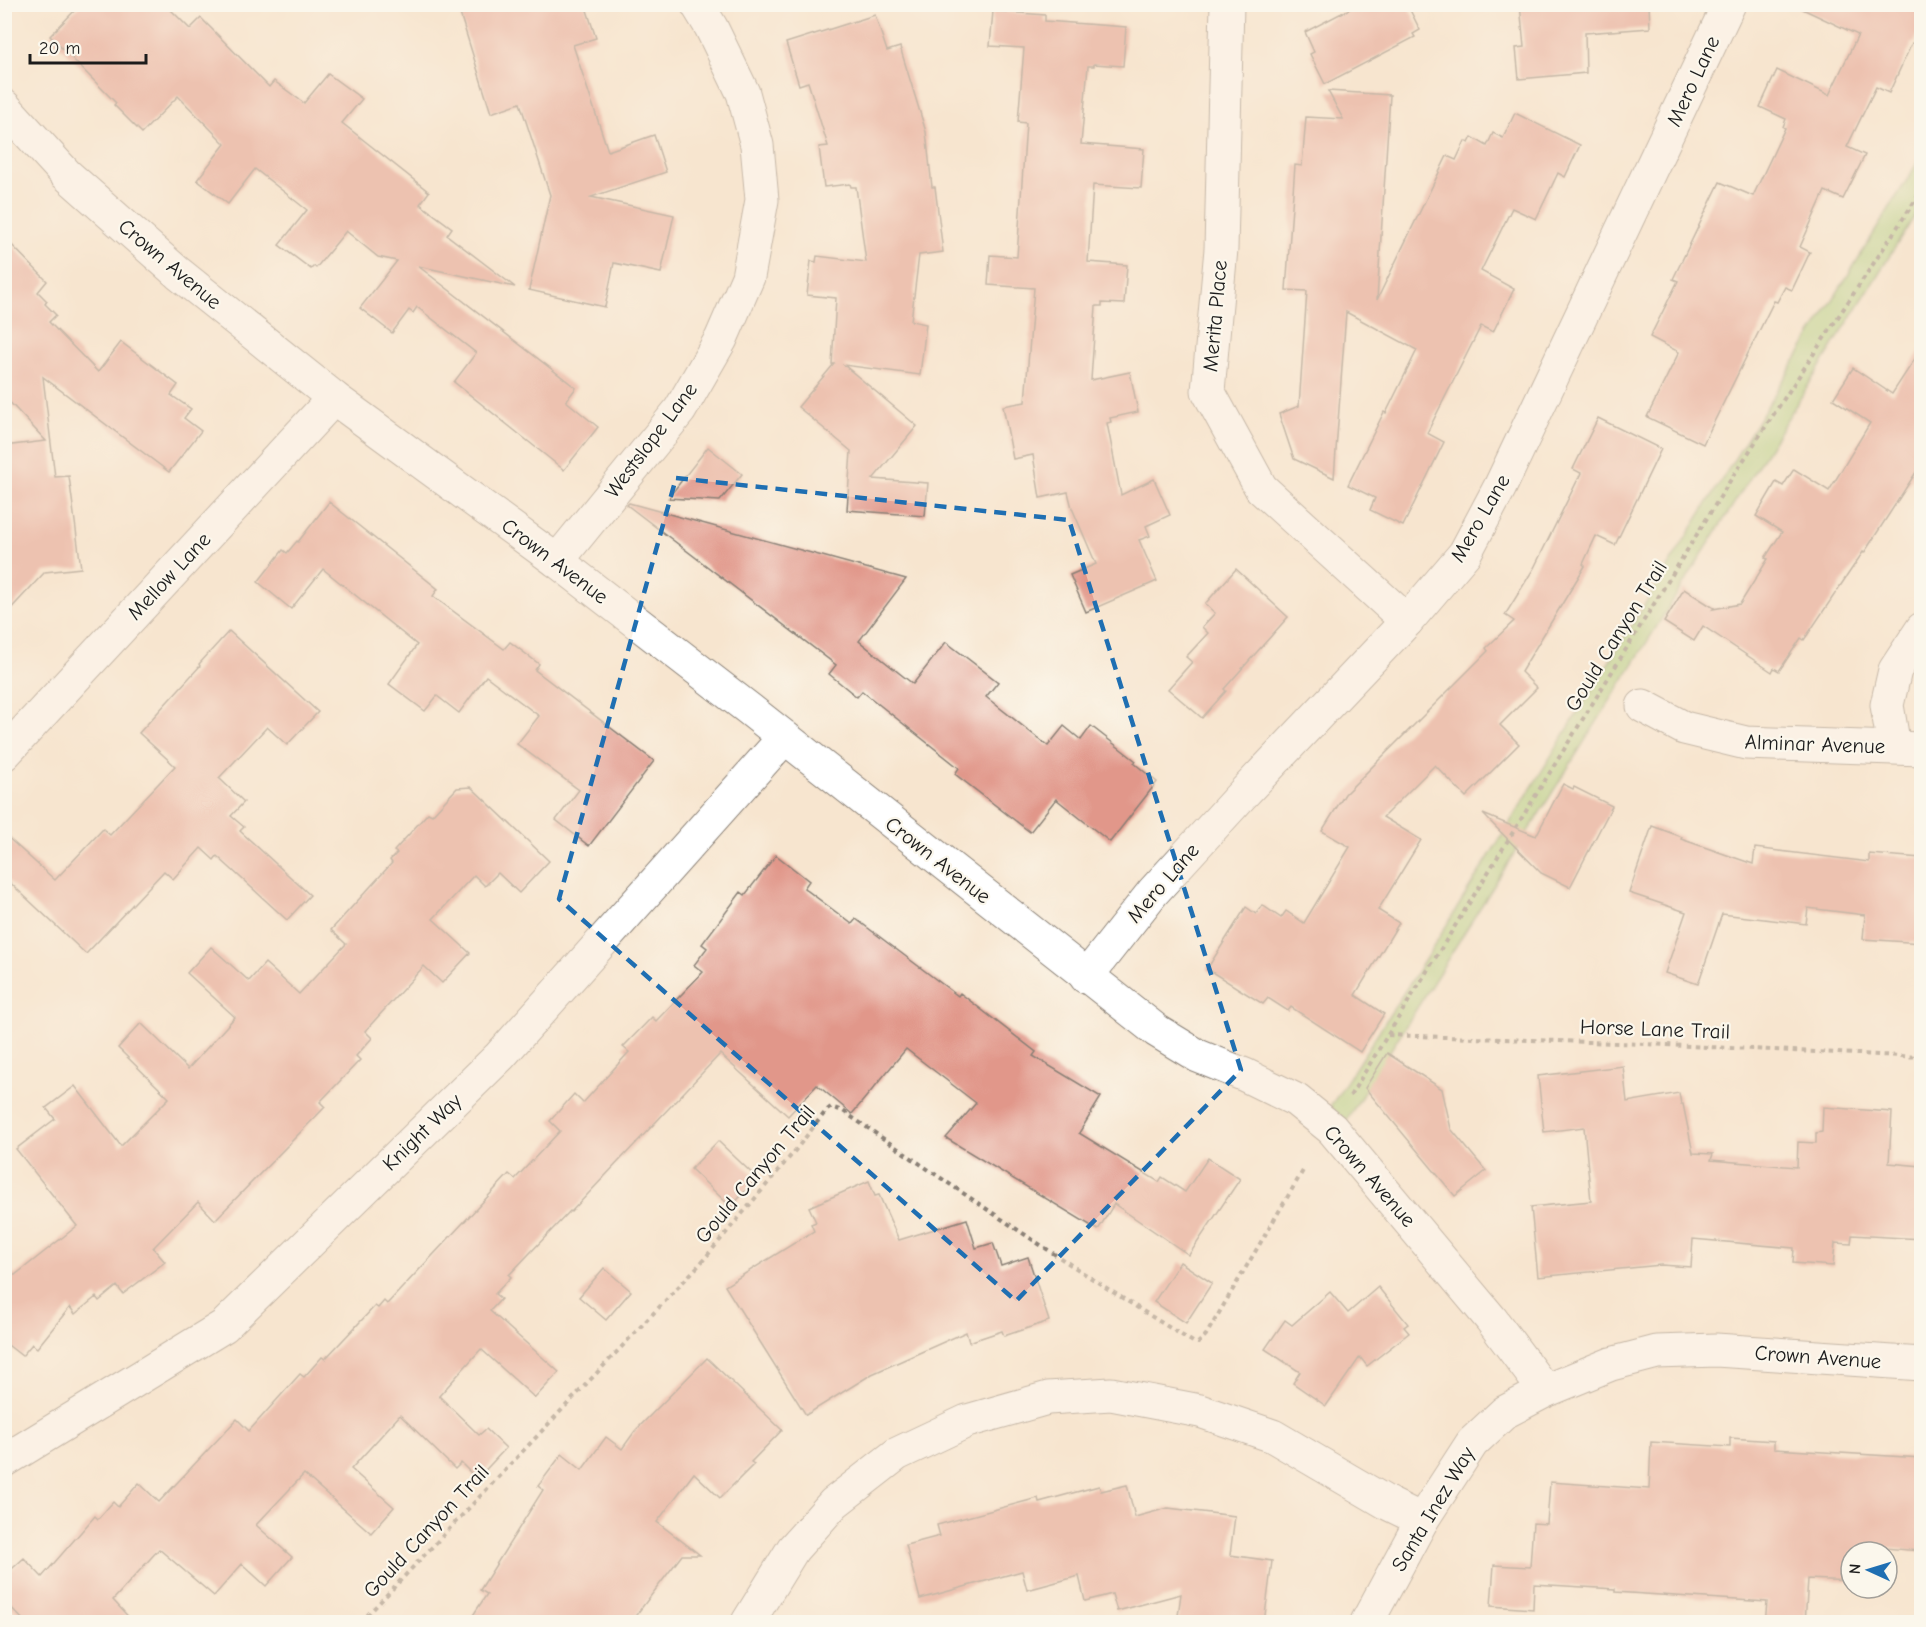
<svg xmlns="http://www.w3.org/2000/svg" width="1926" height="1627" font-family="'Comic Neue',sans-serif">
<style>
.green{fill:#a5cd78;stroke:#60744a;stroke-width:1.5}
.building{fill:#e1978a}
.lines{fill:none;stroke-linecap:round;stroke-linejoin:round}
.street-casing{stroke:#8a8076;stroke-width:35}
.secondary-casing{stroke:#8a8076;stroke-width:35}
.path{stroke:#8a8076;stroke-width:4;stroke-dasharray:4.5 4.5;stroke-linecap:butt}
.street{stroke:#fff;stroke-width:33}
.secondary{stroke:#fff;stroke-width:33}
.marked{fill:none;stroke:#1f6fb2;stroke-width:4.5;stroke-dasharray:12 8;stroke-linejoin:round}
.labels{text-anchor:middle;stroke-width:4.5;stroke-linejoin:round;paint-order:stroke}
.street-label{font-size:21px;fill:#1c1c1c;stroke:#fbf7ec}
</style>
<rect width="100%" height="100%" fill="#fbf7ec"/>
<filter id="ink" filterUnits="userSpaceOnUse"><feTurbulence type="fractalNoise" baseFrequency=".0167" numOctaves="2"/><feDisplacementMap in="SourceGraphic" scale="12" xChannelSelector="R" yChannelSelector="G"/><feConvolveMatrix kernelMatrix="1 2 1 2 8 2 1 2 1" color-interpolation-filters="sRGB"/></filter>
<filter id="wash" filterUnits="userSpaceOnUse"><feTurbulence type="fractalNoise" baseFrequency=".008" numOctaves="4" result="noise"/><feDisplacementMap in="SourceGraphic" scale="24" xChannelSelector="R" yChannelSelector="G"/><feGaussianBlur stdDeviation="1.35" result="paint"/><feColorMatrix in="noise" values="0 0 0 0 0 0 0 0 0 0 0 0 0 0 0 0 0 1.4 0 .05"/><feComposite in="paint" operator="in"/></filter>
<g filter="url(#wash)">
<rect width="100%" height="100%" fill="#f7e5cf"/>
<polygon class="green" points="1921,157 1921,206 1346,1121 1330,1107 1430,952"/>
<g id="blocks">
<g class="building">
<polygon points="81,4 165,4 190,29 201,18 269,87 274,81 304,103 328,74 362,99 342,123 429,192 420,204 452,228 447,235 515,287 418,266 576,388 566,401 598,427 564,470 454,382 476,353 417,307 413,313 409,310 392,333 360,308 397,261 378,257 346,231 316,268 314,266 311,269 279,245 307,210 255,169 228,204 197,180 225,144 178,96 142,133 114,105 116,103 50,36"/>
<polygon points="457,4 585,4 596,38 573,45 608,151 654,135 666,172 591,197 674,215 661,273 614,263 605,307 529,290 550,195 520,103 491,113"/>
<polygon points="1359,4 1407,4 1420,30 1413,34 1415,37 1325,84 1310,54 1314,52 1305,32"/>
<polygon points="1520,4 1649,4 1650,28 1585,33 1586,73 1519,79 1516,48 1524,47"/>
<polygon points="1792,4 1901,4 1922,14 1922,27 1914,43 1912,43 1889,93 1876,87 1847,147 1865,155 1843,199 1825,191 1800,247 1810,252 1792,290 1785,287 1777,302 1774,301 1703,444 1647,417 1679,352 1650,337 1678,281 1673,279 1720,182 1753,196 1785,128 1783,127 1786,119 1760,107 1777,70 1829,95 1858,35"/>
<polygon points="993,11 1045,15 1045,21 1126,27 1123,66 1094,64 1094,66 1088,66 1081,144 1144,149 1141,188 1093,185 1088,262 1127,265 1124,304 1102,303 1102,306 1096,306 1091,380 1130,372 1138,412 1110,418 1111,422 1107,423 1121,495 1154,479 1170,515 1146,526 1150,536 1139,540 1157,581 1086,612 1070,575 1096,564 1072,508 1068,492 1040,498 1033,455 1013,459 1003,406 1025,402 1034,288 988,285 990,255 1017,257 1026,123 1018,122 1024,48 990,46"/>
<polygon points="875,15 887,51 900,47 926,132 932,187 935,187 943,252 919,255 911,321 926,324 920,375 844,365 917,426 873,479 928,483 925,516 847,510 851,451 798,407 834,364 832,364 836,298 807,295 811,261 816,262 817,256 866,262 856,187 851,187 850,184 824,187 819,147 828,146 808,82 799,85 786,43"/>
<polygon points="1328,91 1390,95 1377,300 1447,156 1456,160 1465,141 1469,143 1472,137 1487,146 1493,133 1503,138 1515,113 1580,145 1565,177 1558,173 1536,219 1512,208 1481,271 1514,289 1493,332 1481,326 1427,433 1444,442 1403,526 1370,510 1375,498 1348,485 1384,412 1386,413 1417,350 1346,312 1334,478 1294,459 1279,414 1299,406 1307,291 1286,290 1295,165 1302,166 1306,117 1343,119"/>
<polygon points="4,237 47,281 38,292 47,301 45,304 56,315 49,322 98,372 121,342 178,385 171,395 191,409 184,418 201,431 169,472 43,377 55,477 69,476 81,568 45,572 4,616 4,446 46,441 4,396"/>
<polygon points="1922,348 1922,463 1864,553 1863,552 1804,640 1801,638 1779,671 1774,668 1772,672 1703,626 1694,641 1664,622 1684,589 1714,608 1713,609 1740,604 1768,559 1765,558 1782,532 1756,516 1776,482 1783,486 1794,469 1829,491 1870,423 1833,399 1853,368 1892,394"/>
<polygon points="1598,418 1661,449 1615,545 1596,536 1583,564 1585,566 1521,672 1537,688 1500,725 1519,744 1466,797 1435,765 1383,817 1421,840 1378,910 1399,923 1355,995 1384,1014 1360,1052 1291,1007 1288,1011 1268,998 1263,1004 1207,969 1246,907 1256,914 1262,905 1281,918 1286,911 1304,923 1350,847 1322,831 1345,794 1488,651 1486,648 1514,621 1505,615 1534,568 1581,473 1573,469"/>
<polygon points="708,447 742,474 720,501 668,498"/>
<polygon points="329,502 438,589 433,596 504,649 510,642 539,664 535,670 654,761 589,846 556,820 579,790 517,744 539,716 486,676 459,713 437,696 425,711 389,684 417,645 323,569 291,609 258,582 283,550 287,553 297,541 298,542"/>
<polygon points="629,503 906,579 859,641 913,684 946,642 998,682 986,697 1048,746 1064,726 1081,740 1091,726 1136,761 1134,763 1157,782 1110,842 1056,799 1030,832 955,774 959,768 862,691 857,697 829,674 836,665 627,505"/>
<polygon points="1236,569 1288,617 1224,689 1226,691 1202,718 1168,689 1192,662 1186,657 1208,633 1202,627 1215,613 1205,604"/>
<polygon points="229,631 318,712 287,745 267,727 219,778 244,802 231,816 244,827 240,831 310,895 287,920 217,856 214,860 201,848 173,879 164,871 86,954 4,877 4,834 55,880 103,829 110,835 175,766 139,733 200,666 199,664"/>
<polygon points="1563,784 1573,789 1574,787 1612,806 1570,887 1541,873 1483,814 1536,836"/>
<polygon points="471,787 549,861 519,893 498,873 485,886 474,875 433,919 470,953 442,983 424,966 365,1031 372,1038 356,1056 360,1060 320,1102 325,1107 215,1220 198,1202 153,1248 165,1262 123,1294 117,1286 99,1301 96,1297 75,1314 70,1307 37,1348 32,1344 22,1356 4,1342 4,1274 15,1275 77,1226 16,1149 55,1119 46,1108 75,1086 121,1146 169,1098 118,1048 141,1023 188,1069 235,1017 187,973 211,947 249,981 265,963 299,994 346,944 331,930 392,863 390,860 397,853 394,851 428,813 432,815 457,788"/>
<polygon points="1652,826 1682,837 1681,839 1753,864 1755,848 1869,862 1869,854 1922,858 1922,943 1863,939 1865,915 1808,908 1806,924 1722,914 1698,984 1665,973 1686,912 1629,893"/>
<polygon points="776,855 809,881 804,888 852,924 856,919 958,996 960,993 1036,1052 1033,1056 1101,1097 1079,1133 1159,1182 1162,1177 1185,1192 1208,1158 1240,1179 1189,1255 1114,1204 1098,1230 946,1138 976,1103 906,1049 852,1114 817,1085 788,1116 720,1054 571,1212 570,1211 509,1275 511,1277 495,1294 501,1299 490,1311 559,1372 535,1398 481,1349 439,1396 479,1435 486,1429 506,1448 477,1479 461,1463 455,1469 400,1415 351,1469 394,1507 371,1533 304,1474 256,1525 292,1557 266,1586 242,1564 214,1596 159,1549 113,1600 134,1623 26,1623 4,1600 4,1576 24,1558 42,1577 95,1516 98,1519 113,1502 118,1507 139,1483 159,1502 237,1419 249,1431 300,1374 304,1377 322,1357 325,1359 375,1306 378,1308 384,1301 387,1304 509,1174 515,1179 560,1131 550,1121 574,1094 583,1103 629,1052 623,1047 652,1017 656,1021 703,972 694,965 707,948 702,944 741,892 745,895"/>
<polygon points="1387,1053 1442,1089 1451,1129 1486,1171 1455,1196 1365,1088"/>
<polygon points="1623,1066 1627,1102 1679,1093 1681,1104 1683,1104 1693,1153 1713,1154 1711,1160 1797,1167 1798,1142 1816,1143 1816,1133 1822,1132 1823,1107 1892,1112 1889,1163 1922,1166 1922,1239 1852,1235 1851,1244 1835,1243 1833,1266 1793,1263 1794,1248 1693,1239 1691,1267 1661,1265 1538,1277 1531,1207 1591,1201 1584,1127 1544,1132 1538,1076"/>
<polygon points="718,1141 757,1178 731,1207 691,1169"/>
<polygon points="869,1181 875,1196 879,1195 899,1240 967,1219 976,1248 993,1243 1001,1266 1028,1257 1049,1321 1004,1336 1002,1331 969,1342 966,1332 872,1374 806,1415 725,1286 814,1231 811,1224 816,1222 809,1207"/>
<polygon points="1180,1262 1212,1283 1186,1323 1154,1302"/>
<polygon points="604,1268 631,1291 606,1320 579,1297"/>
<polygon points="1378,1287 1408,1324 1404,1327 1409,1333 1367,1366 1360,1357 1326,1406 1293,1383 1300,1372 1265,1349 1285,1320 1292,1325 1330,1292 1348,1313"/>
<polygon points="707,1358 782,1430 751,1462 754,1464 720,1498 694,1473 657,1522 700,1555 682,1555 630,1623 468,1623 487,1594 480,1590 543,1490 538,1486 562,1454 582,1470 606,1437 622,1449 635,1431"/>
<polygon points="1730,1438 1774,1441 1774,1449 1922,1458 1920,1551 1872,1547 1872,1552 1851,1552 1851,1581 1808,1579 1805,1623 1765,1623 1767,1602 1615,1592 1615,1589 1534,1584 1533,1609 1491,1606 1494,1565 1530,1567 1533,1523 1547,1524 1550,1482 1649,1489 1651,1442 1730,1447"/>
<polygon points="1127,1485 1135,1517 1168,1508 1235,1516 1230,1555 1272,1561 1264,1623 1177,1623 1181,1594 1117,1611 1112,1594 1085,1601 1079,1576 1027,1590 1022,1571 920,1599 906,1545 940,1536 937,1525 1038,1498 1039,1502 1099,1486 1101,1491"/>
</g>
</g>
</g>
<g filter="url(#ink)">
<use href="#blocks" fill-opacity="0" stroke="#8a8076" stroke-width="1.5"/>
<g class="lines">
<g class="street-casing">
<g id="street">
<polyline points="1227,4 1221,249 1208,391 1261,488 1407,621"/>
<polyline points="557,561 680,410 721,339 748,277 762,200 757,145 743,93 711,27 697,4"/>
<polyline points="1643,706 1684,728 1746,743 1922,749"/>
<polyline points="1894,747 1887,705 1895,670 1922,629"/>
<polyline points="4,754 334,398"/>
<polyline points="1086,977 1153,892 1239,798 1407,621 1465,553 1500,487 1729,4"/>
<polyline points="4,1461 224,1326 500,1056 784,738"/>
<polyline points="748,1622 793,1549 834,1503 897,1454 967,1421 1048,1398 1111,1394 1200,1411 1273,1436 1389,1504 1422,1520"/>
<polyline points="1367,1622 1422,1520 1472,1443 1505,1412 1545,1391"/>
</g>
</g>
<g class="secondary-casing">
<polyline id="secondary" points="4,106 66,174 178,273 334,398 557,561 749,709 1157,1031 1198,1056 1245,1075 1296,1100 1332,1129 1491,1319 1545,1391 1611,1364 1657,1352 1716,1350 1922,1364"/>
</g>
<g class="path">
<polyline points="1388,1035 1645,1044 1922,1057"/>
<polyline points="1350,1096 1733,476 1922,190"/>
<path d="M361,1622L700,1264L794,1152L826,1111L831,1107L843,1111C958,1190 1073,1269 1193,1342L1198,1343L1206,1335L1304,1169"/>
</g>
<use href="#street" class="street"/>
<use href="#secondary" class="secondary"/>
</g>
</g>
<path d="M0 0H1926V1627H0ZM676,478L1069,520L1241,1070L1016,1301L559,899Z" fill="#f7e5cf" fill-opacity=".55" fill-rule="evenodd"/>
<path class="marked" d="M676,478L1069,520L1241,1070L1016,1301L559,899Z"/>
<g class="labels">
<g class="street-label">
<text transform="translate(1693 81) rotate(-65)" y="7">Mero Lane</text>
<text transform="translate(170 264) rotate(40)" y="7">Crown Avenue</text>
<text transform="translate(1215 316) rotate(-85)" y="7">Merita Place</text>
<text transform="translate(651 440) rotate(-53)" y="7">Westslope Lane</text>
<text transform="translate(1480 518) rotate(-60)" y="7">Mero Lane</text>
<text transform="translate(555 561) rotate(37)" y="7">Crown Avenue</text>
<text transform="translate(169 576) rotate(-47)" y="7">Mellow Lane</text>
<text transform="translate(1616 636) rotate(-58)" y="7">Gould Canyon Trail</text>
<text transform="translate(1815 744) rotate(2)" y="7">Alminar Avenue</text>
<text transform="translate(938 860) rotate(38)" y="7">Crown Avenue</text>
<text transform="translate(1163 883) rotate(-49)" y="7">Mero Lane</text>
<text transform="translate(1655 1029) rotate(2)" y="7">Horse Lane Trail</text>
<text transform="translate(422 1132) rotate(-44)" y="7">Knight Way</text>
<text transform="translate(755 1174) rotate(-50)" y="7">Gould Canyon Trail</text>
<text transform="translate(1370 1176) rotate(49)" y="7">Crown Avenue</text>
<text transform="translate(1818 1357) rotate(4)" y="7">Crown Avenue</text>
<text transform="translate(1433 1509) rotate(-59)" y="7">Santa Inez Way</text>
<text transform="translate(426 1531) rotate(-47)" y="7">Gould Canyon Trail</text>
</g>
</g>
<rect width="1926" height="1627" fill="none" stroke="#fbf7ec" stroke-width="24"/>
<g transform="translate(1869 1570) rotate(274)"><circle r="28" fill="#fbf7ec" stroke="#a29f99" stroke-width="1.5"/>
<path d="M0-4.5L10 22L0 15L-10 22Z" fill="#1f6fb2"/>
<text y="-9" font-size="16" font-weight="bold" text-anchor="middle" fill="#1c1c1c">N</text>
</g>
<path d="M30 54v9h116v-9" fill="none" stroke="#1c1c1c" stroke-width="3"/>
<text x="39" y="54" font-size="18" fill="#1c1c1c" stroke="#fbf7ec" stroke-width="4.5" paint-order="stroke">20 m</text>
</svg>
